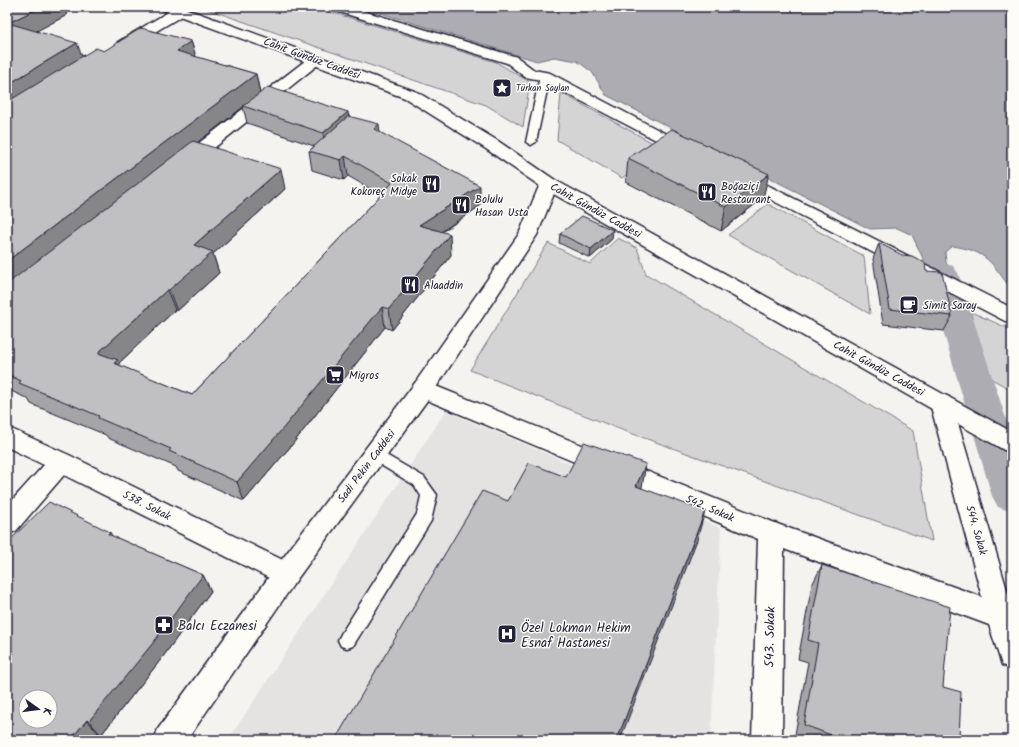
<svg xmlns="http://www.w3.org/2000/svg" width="1019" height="747" font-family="Kalam,sans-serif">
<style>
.built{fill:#e4e3e2}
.green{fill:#d5d4d5;stroke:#7c7b88}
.water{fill:#acacb2;stroke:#757582}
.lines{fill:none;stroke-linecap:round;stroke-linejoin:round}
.canal{fill:#acacb2;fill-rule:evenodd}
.service-casing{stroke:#22223b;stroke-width:3}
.pedestrian-casing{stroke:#22223b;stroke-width:3}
.minor-casing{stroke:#22223b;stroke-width:3}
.tertiary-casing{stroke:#22223b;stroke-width:3}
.secondary-casing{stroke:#22223b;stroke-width:3}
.service{fill:#fdfcf7;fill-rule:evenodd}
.pedestrian{fill:#fdfcf7;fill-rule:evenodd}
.minor{fill:#fdfcf7;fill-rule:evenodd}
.tertiary{fill:#fdfcf7;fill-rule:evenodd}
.secondary{fill:#fdfcf7;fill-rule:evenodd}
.wall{fill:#a5a4a7;stroke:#22223b;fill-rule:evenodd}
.shaded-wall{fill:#868688;stroke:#22223b}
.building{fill:#c0bfc2;stroke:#22223b;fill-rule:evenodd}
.labels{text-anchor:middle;stroke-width:3;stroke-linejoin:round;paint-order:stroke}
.far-poi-label{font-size:9px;fill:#22223b;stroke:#fdfcf7;text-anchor:start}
.street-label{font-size:11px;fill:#22223b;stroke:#fdfcf7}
.poi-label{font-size:11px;fill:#22223b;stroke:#fdfcf7;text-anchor:start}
.near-poi-label{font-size:13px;fill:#22223b;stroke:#fdfcf7;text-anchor:start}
.near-street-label{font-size:13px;fill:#22223b;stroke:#fdfcf7}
</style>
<rect width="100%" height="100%" fill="#f4f3ef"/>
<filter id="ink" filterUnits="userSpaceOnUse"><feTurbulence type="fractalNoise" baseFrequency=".025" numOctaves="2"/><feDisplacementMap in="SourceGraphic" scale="8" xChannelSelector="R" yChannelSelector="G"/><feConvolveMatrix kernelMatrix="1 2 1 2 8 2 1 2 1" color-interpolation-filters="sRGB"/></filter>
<g filter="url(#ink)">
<polygon class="built" points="446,411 721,528 711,740 228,740"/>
<g class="green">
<polygon points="201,7 314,7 496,62 530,82 523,127 486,105"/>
<polygon points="561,93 664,149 622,178 557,140"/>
<polygon points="768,204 864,256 870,314 728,235"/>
<polygon points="618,238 637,248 646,274 913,431 932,541 622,430 470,370 548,243 590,264"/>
<polygon points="971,312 1012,330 1012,390 986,376"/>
</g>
<path class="water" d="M361,7H1012V290C991,263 988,251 952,246L945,252L946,262L954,281L926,265L912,235L897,228L870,229L606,95L592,72L577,61L554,57L537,61Z"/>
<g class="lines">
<polygon class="canal" points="942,263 953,266 958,273 1012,437 1012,512 998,507 992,496 926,273 931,266"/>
<g class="service-casing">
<g id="service">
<polygon points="545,73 550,76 536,142 531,145 526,142 540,76"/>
<polygon points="374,448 424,477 437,495 431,521 353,646 347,648 341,646 338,640 341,634 417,514 421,496 414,485 369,458 366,454 369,450"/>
</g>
</g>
<g class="pedestrian-casing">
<g id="pedestrian">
<polygon points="331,7 350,7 517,57 534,70 550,73 689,146 692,149 689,152 684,154 679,152 541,80 525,77 507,63 333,10"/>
<polygon points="741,173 747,175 1012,308 1012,322 1005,321 735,181 733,178 735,175"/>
</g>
</g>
<g class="minor-casing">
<g id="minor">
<polygon points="181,7 185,8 187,11 185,14 128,48 123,49 118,48 116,45 118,42 175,8"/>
<polygon points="315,56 320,57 322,60 320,63 189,168 183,169 177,168 174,164 177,160 310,57"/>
<polygon points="423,381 780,525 982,597 930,403 933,397 941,394 949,397 952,403 1012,607 1012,669 1002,665 989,625 784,549 782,740 752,740 758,539 415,395 412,389 415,383"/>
<polygon points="7,427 69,455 295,566 299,574 295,582 286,586 277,582 64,475 16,531 7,534 7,506 44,465 7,447"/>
</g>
</g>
<g class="tertiary-casing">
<polygon id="tertiary" points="549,179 555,180 558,184 537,235 431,395 295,582 187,740 154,740 158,729 277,566 415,383 519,234 540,184 543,180"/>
</g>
<g class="secondary-casing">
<polygon id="secondary" points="161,7 181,7 417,92 498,141 555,180 1012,432 1012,452 1004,450 543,188 486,149 405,98 163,10"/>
</g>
<use href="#service" class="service"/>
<use href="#pedestrian" class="pedestrian"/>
<use href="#minor" class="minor"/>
<use href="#tertiary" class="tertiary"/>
<use href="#secondary" class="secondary"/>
</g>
<g class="wall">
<path d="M7,7L67,15L36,31L82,56L104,51L191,41L196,57L256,74L260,93L349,116L380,132L480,206L442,232L451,255L392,330L385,327L291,446L244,501L178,471L176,467L108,438L106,435L31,404L28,399L7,389ZM243,107L247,123L314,146L309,151L312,170L344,180L348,176L381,195L192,395L120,366L119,363L175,310L177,311L219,273L213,254L285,189L197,142Z"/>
<polygon points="628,158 763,198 721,231 626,182"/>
<polygon points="560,234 612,239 590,258 559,243"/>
<polygon points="879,243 926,271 952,316 944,331 883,324 873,259"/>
<polygon points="110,532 112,536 203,575 211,591 162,658 101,735 98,733 7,740"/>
<polygon points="822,565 943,687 959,740 794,740 808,662 798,659 812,585"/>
</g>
<g class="shaded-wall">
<polygon points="41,7 64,7 67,15 16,42 8,23"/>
<polygon points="191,41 197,60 177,51"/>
<polygon points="77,43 84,62 7,109 7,85"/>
<polygon points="256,74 260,94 7,290 7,261"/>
<polygon points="348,112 351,129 325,150 323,133"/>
<polygon points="379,124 381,144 374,129"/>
<polygon points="345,156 348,176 344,180 341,160"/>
<polygon points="281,169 285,189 213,254 219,273 177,311 169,290 194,245"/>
<polygon points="769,174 763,198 721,231 726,207"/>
<polygon points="480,186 480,206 421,245 419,225"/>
<polygon points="613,230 612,239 590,258 591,249"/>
<polygon points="450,234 451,255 392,330 389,309"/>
<polygon points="167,290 175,310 119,363 127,380 98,353"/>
<polygon points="382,307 385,327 291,446 244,501 237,482"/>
<polygon points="646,464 641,493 636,486"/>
<polygon points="705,511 697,540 620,740 618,737"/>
<polygon points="203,575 211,591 162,658 101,735 89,721"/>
<polygon points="87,720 98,733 93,740 70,740"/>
</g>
<g class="building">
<polygon points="7,7 41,7 8,23 77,43 7,85"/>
<polygon points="141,28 191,41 177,51 256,74 7,261 7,191 8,190 7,190 7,102 96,48 104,51"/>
<polygon points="268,87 348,112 323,133 243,106"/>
<polygon points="348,116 379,124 374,129 480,186 419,225 450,234 389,309 382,307 285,426 237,482 169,451 171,449 98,418 99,416 19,383 21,381 7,374 7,284 193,141 281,169 194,245 213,252 169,290 167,290 98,353 118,360 114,363 192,395 392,183 345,156 341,160 309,151"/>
<polygon points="672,129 769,174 726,207 628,158"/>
<polygon points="582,216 613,230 591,249 560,234"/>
<polygon points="879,243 902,255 912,256 925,263 926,271 942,272 952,316 890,309"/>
<polygon points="584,442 646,464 636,486 705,511 618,737 623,740 335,740 482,491 508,501 529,463 566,477"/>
<path d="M49,502L110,532L108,534L203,575L153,643L89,721L87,720L70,740H7V543ZM26,697H50V721H26Z"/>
<polygon points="822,565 950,607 943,687 961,692 959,740 842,740 842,739 804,725 818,643 808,640"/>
</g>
</g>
<defs>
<g id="sight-square" transform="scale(1)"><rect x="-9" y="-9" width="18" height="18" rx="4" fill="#22223b" stroke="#fdfcf7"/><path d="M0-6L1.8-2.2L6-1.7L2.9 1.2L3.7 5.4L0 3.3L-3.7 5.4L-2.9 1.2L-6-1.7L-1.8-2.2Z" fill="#fff"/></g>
<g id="restaurant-square" transform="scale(1)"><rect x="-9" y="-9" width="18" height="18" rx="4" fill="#22223b" stroke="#fdfcf7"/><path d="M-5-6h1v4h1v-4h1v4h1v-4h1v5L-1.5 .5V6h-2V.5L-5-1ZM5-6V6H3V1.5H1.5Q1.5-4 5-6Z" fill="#fff"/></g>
<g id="cafe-square" transform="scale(1)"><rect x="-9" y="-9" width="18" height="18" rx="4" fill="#22223b" stroke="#fdfcf7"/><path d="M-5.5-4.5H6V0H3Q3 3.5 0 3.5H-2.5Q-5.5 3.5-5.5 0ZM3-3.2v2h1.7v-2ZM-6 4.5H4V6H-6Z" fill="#fff"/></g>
<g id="supermarket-square" transform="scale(1)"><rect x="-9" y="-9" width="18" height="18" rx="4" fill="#22223b" stroke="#fdfcf7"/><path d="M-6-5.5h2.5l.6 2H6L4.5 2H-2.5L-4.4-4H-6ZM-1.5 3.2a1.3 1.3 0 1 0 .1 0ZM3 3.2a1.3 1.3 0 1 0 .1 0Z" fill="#fff"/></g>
<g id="pharmacy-square" transform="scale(1)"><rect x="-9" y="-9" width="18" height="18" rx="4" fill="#22223b" stroke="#fdfcf7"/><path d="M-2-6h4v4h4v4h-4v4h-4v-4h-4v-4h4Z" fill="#fff"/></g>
<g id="hospital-square" transform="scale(1)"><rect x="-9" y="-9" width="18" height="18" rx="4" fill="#22223b" stroke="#fdfcf7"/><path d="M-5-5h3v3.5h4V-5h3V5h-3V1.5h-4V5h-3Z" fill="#fff"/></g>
</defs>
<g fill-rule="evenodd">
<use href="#sight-square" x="502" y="88"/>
<use href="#restaurant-square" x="431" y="184"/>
<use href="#restaurant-square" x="707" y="192"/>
<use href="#restaurant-square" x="461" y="205"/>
<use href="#restaurant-square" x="410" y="285"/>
<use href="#cafe-square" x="909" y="305"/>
<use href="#supermarket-square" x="335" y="375"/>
<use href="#pharmacy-square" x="164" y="625"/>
<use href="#hospital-square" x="507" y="634"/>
</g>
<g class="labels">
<g class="far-poi-label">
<text x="516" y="91">Türkan Saylan</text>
</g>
<g class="street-label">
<text transform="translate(312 58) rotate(20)" y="4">Cahit Gündüz Caddesi</text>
<text transform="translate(596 210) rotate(29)" y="4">Cahit Gündüz Caddesi</text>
<text transform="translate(879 368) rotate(29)" y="4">Cahit Gündüz Caddesi</text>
<text transform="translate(366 466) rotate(-53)" y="4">Sadi Pekin Caddesi</text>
<text transform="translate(147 505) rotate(27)" y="4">538. Sokak</text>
<text transform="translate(710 508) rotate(23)" y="4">542. Sokak</text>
<text transform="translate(977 530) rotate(74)" y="4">544. Sokak</text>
</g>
<g class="poi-label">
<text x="417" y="182" text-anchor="end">Sokak<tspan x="417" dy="13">Kokoreç Midye</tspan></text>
<text x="721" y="190">Boğaziçi<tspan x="721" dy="13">Restaurant</tspan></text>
<text x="475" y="203">Bolulu<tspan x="475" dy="13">Hasan Usta</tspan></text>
<text x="424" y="289">Alaaddin</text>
<text x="923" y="309">Simit Saray</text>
<text x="349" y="379">Migros</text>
</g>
<g class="near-poi-label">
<text x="178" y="630">Balcı Eczanesi</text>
<text x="521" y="632">Özel Lokman Hekim<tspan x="521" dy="15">Esnaf Hastanesi</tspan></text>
</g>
<g class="near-street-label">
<text transform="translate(769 637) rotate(-89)" y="5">543. Sokak</text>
</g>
</g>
<rect width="1019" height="747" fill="none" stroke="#fdfcf7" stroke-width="24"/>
<rect x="12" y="12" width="995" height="723" fill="none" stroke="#22223b" stroke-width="1.5" filter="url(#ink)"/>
<g transform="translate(38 709) rotate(104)"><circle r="19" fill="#fdfcf7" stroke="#a5a5ac"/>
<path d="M0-3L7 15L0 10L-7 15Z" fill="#22223b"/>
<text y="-6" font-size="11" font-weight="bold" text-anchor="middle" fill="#22223b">K</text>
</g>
</svg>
